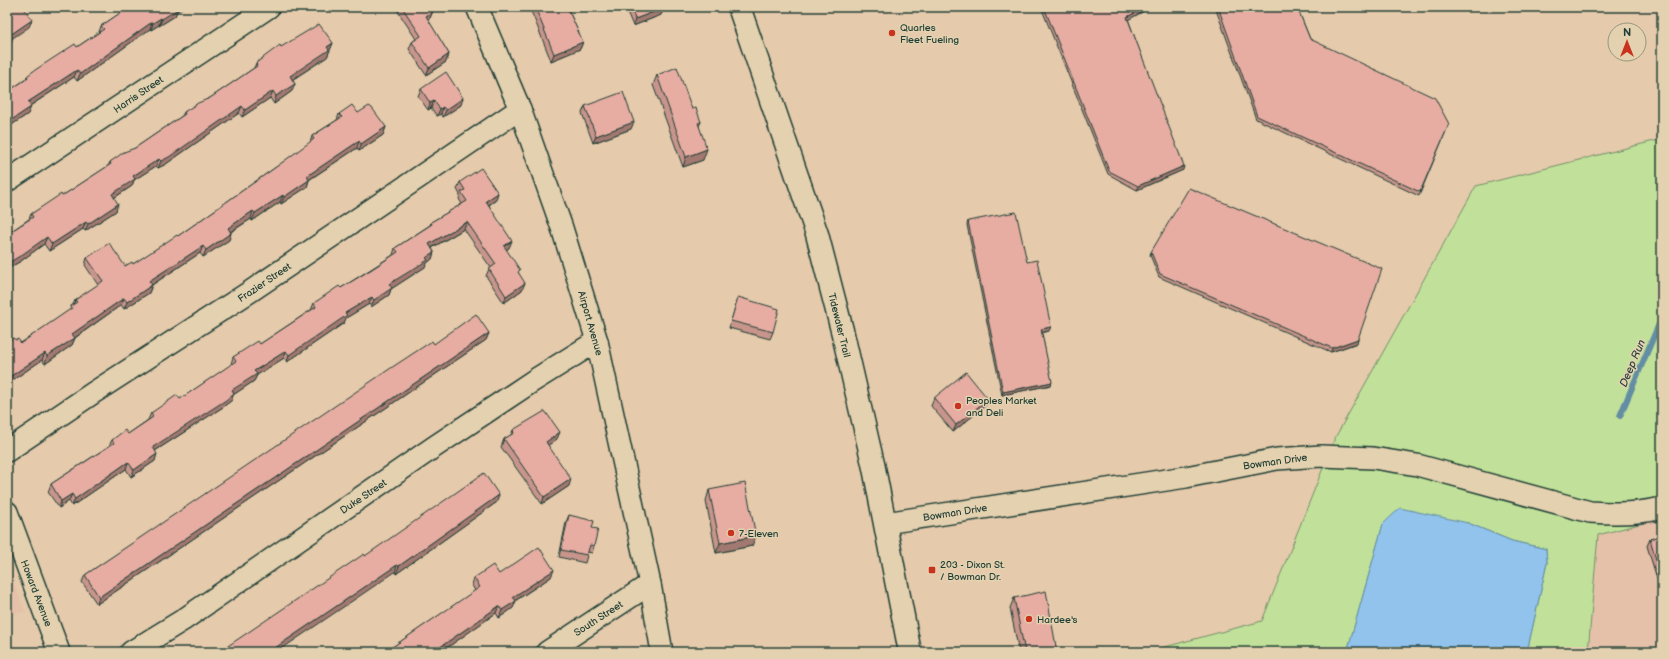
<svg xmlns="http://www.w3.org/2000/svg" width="1669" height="659" font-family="'Balsamiq Sans',sans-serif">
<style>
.built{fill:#e6c1a9}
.green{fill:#c1e19a;stroke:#708f67}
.water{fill:#91c3ed;stroke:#638da3}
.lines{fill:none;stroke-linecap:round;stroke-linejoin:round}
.stream{stroke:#638da3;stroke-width:6}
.street-casing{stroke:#1f3d34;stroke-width:24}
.primary-casing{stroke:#1f3d34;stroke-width:25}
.street{stroke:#e4d1af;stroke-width:21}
.primary{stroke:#e4d1af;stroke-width:22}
.wall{fill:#c7958b;stroke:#1f3d34}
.shaded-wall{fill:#a27971;stroke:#1f3d34}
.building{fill:#e7ada2;stroke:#1f3d34}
.poi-dot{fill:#c8321e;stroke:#e4d1af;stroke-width:1.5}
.labels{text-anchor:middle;stroke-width:3;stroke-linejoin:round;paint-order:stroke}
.poi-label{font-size:10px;fill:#1f3d34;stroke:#e4d1af;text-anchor:start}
.street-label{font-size:10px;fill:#1f3d34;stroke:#e4d1af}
.water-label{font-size:11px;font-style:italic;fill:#25443d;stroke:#e4d1af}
</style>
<rect width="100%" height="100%" fill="#e5caac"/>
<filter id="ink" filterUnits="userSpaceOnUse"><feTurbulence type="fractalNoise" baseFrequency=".025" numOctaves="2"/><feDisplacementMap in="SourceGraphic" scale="8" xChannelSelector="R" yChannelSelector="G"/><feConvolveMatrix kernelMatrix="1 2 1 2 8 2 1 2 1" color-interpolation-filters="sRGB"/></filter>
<g filter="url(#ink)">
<g class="built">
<polygon points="1662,469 1662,652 1588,652 1598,535"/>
<polygon points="7,564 11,574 25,612 7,614"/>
</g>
<polygon class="green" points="1662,139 1662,518 1598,535 1588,652 1527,652 1547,563 1546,549 1512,541 1468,523 1383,524 1347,652 1146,652 1262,621 1335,438 1476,186"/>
<polygon class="water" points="1400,508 1468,523 1512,541 1546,549 1547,563 1527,652 1347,652 1383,524"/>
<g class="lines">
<polyline class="stream" points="1620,416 1662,317"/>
<g class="street-casing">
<g id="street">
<polyline points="477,7 520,109 562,228 597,341 650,584 662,652"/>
<polyline points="7,181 269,7"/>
<polyline points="7,451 93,393 251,291 520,109"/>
<polyline points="7,512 59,652"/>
<path d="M885,523L1186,477L1277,459L1321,456L1373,458L1417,465L1590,512C1615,514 1638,514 1662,508"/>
<polyline points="131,652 183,620 434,447 533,381 597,341"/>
<polyline points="547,652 650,584"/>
</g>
</g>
<g class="primary-casing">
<polyline id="primary" points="739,7 817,234 843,334 874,468 910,652"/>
</g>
<use href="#street" class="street"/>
<use href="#primary" class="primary"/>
</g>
<g class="wall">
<polygon points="129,7 183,7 177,11 175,16 159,26 159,25 151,30 150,29 77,81 74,77 30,106 28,114 7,128 7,92 26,79 27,76 77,47 99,32 101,26"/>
<polygon points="395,7 430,7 433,11 430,18 428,20 449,54 446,62 426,75 409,49 412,42 416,39"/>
<polygon points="529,7 567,7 583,42 580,49 551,61 534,18"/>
<polygon points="625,7 663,7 661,15 633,26"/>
<polygon points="1041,7 1146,7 1146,10 1128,19 1183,170 1137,190 1108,174"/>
<polygon points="1215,7 1297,7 1310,39 1449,124 1419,196 1256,119"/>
<polygon points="333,43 327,57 292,80 295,84 292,91 274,104 270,98 242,117 239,113 166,164 158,168 156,166 134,180 132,186 114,198 116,211 85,231 83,229 49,251 44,244 21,261 7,269 7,234 29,219 31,214 62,196 108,166 110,162 135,148 182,116 184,112 210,98 254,68 256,63 281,47"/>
<polygon points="657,75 692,109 701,122 699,126 703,160 683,167 653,85"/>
<polygon points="421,89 461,105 443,117 441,114 437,116 431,108 428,110 418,96"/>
<polygon points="585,106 631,129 593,143 582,113"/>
<polygon points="358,113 386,127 383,135 359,151 357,148 309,180 307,187 281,204 280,202 252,221 251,219 231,232 231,233 229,240 203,257 200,253 152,285 149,293 124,309 121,305 75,338 72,345 45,364 42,360 7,384 7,342 16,340 21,343 70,310 71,306 73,305 75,300 98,285 85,265 87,258 125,266 133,264 178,236 276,167 310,143 312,136 337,120 339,114"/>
<polygon points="460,182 496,200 489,205 509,248 506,250 519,274 522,290 504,303 486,276 489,269 491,268 464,229 432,248 434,252 432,259 427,263 425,267 391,289 389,295 371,307 369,304 346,318 344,323 287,362 284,358 257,375 254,381 233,395 232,400 223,407 155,451 155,461 131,477 126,469 72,506 69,501 59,508 48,492 51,484 109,446 112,440 128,434 148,420 151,413 180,399 231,365 231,364 233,357 260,344 311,310 314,303 341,288 393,255 395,248 430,225 431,222 462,204 459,199 460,195 457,189"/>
<polygon points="968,221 1049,331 1042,333 1051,385 1002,395 967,225"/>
<polygon points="1151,252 1357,343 1331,352 1159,277 1150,255"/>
<polygon points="738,297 773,332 770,339 729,328"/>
<polygon points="489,333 486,340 97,604 82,582 85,575 434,344"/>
<polygon points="934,398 985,406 953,432 931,406"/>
<polygon points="513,430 557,439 548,445 569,486 542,504 501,447 504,439 511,435"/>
<polygon points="709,490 752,546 716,553 706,501"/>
<polygon points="497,502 396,574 395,572 365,556"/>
<polygon points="569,515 592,528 594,546 592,553 588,552 585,563 559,557 566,522"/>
<polygon points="1662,535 1662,595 1647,546 1650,539"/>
<polygon points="499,574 551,577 515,601 513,608 499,618 496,613 441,652 388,652 388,650 475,591 472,585 474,578"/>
<polygon points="1014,598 1057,652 1019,652 1010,608"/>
</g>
<g class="shaded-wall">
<polygon points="176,7 183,7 177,11 175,16 159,26 162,19"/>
<polygon points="1145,7 1146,7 1146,10 1126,21 1127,17"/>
<polygon points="664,8 661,15 633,26 635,19"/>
<polygon points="433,11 430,18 423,23 426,16"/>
<polygon points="161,18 159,25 151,30 153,23"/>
<polygon points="32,20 29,27 7,42 10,35"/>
<polygon points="152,22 150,29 77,81 80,74"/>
<polygon points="12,39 10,46 8,42"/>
<polygon points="583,42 580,49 551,61 554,54"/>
<polygon points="333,43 327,57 287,83 290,76"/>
<polygon points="11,46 8,53 7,54 7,48"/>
<polygon points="449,54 446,62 426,75 429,68"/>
<polygon points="77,70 74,77 25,109 28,102"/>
<polygon points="295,84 292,91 274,104 276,96"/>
<polygon points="273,91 270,98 242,117 245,110"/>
<polygon points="463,98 461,105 443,117 446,110"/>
<polygon points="434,101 431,108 428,110 430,103"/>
<polygon points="242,106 239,113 166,164 158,168 161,161"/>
<polygon points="31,107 28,114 7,128 7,123"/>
<polygon points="443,107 441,114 437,116 440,109"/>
<polygon points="634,122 631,129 593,143 596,136"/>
<polygon points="386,127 383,135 359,151 361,144"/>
<polygon points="359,141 357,148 304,183 307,176"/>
<polygon points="707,149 703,160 683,167 686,157"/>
<polygon points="159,159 156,166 134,180 132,186 109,201 112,194 133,176"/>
<polygon points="1184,166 1183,170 1137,190 1138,186"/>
<polygon points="309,180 307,187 281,204 284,197"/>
<polygon points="498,193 496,200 484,208 486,201"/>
<polygon points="283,195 280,202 252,221 255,213"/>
<polygon points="118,204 116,211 85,231 88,224"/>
<polygon points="253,211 251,219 225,235 228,228"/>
<polygon points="86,222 83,229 49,251 52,244"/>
<polygon points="467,222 464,229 426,251 429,244"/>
<polygon points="231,233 229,240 203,257 206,250"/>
<polygon points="47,237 44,244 21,261 7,269 7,264"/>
<polygon points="512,241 509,248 501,253 504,246"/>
<polygon points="203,246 200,253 147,288 149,281"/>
<polygon points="434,252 432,259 427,263 425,267 391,289 389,295 371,307 374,300 389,284"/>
<polygon points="525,283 522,290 504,303 506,296"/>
<polygon points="152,285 149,293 124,309 127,302"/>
<polygon points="372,297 369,304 346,318 344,323 287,362 289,355 345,313"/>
<polygon points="124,298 121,305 70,341 72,334"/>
<polygon points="1051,327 1049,331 1040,333 1041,329"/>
<polygon points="489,333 486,340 97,604 99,597"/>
<polygon points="75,338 72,345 45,364 47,356"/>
<polygon points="1358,339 1357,343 1331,352 1332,348"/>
<polygon points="286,351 284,358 257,375 254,381 233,395 232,400 223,407 150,454 153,447 232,390 254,371"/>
<polygon points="45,353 42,360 7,384 8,378"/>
<polygon points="1052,382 1051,385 1002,395 1003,392"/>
<polygon points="988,399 985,406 953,432 956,425"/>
<polygon points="560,432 557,439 543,449 546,442"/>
<polygon points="157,454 155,461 131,477 134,470"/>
<polygon points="128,462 126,469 72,506 75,499"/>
<polygon points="571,479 569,486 542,504 544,497"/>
<polygon points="72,494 69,501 59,508 61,501"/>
<polygon points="499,495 497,502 396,574 399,566"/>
<polygon points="756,536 752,546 716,553 720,543"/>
<polygon points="397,565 395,572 277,652 269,652"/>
<polygon points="554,570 551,577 510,604 513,597"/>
<polygon points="516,601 513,608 499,618 502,610"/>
<polygon points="499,606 496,613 441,652 433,652"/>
</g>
<g class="building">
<polygon points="7,7 23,7 32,20 10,35 12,39 8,42 11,46 7,48"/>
<polygon points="129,7 177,7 178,9 162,19 161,18 153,23 152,22 80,74 77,70 28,102 31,107 7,123 7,92 28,78 27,76 32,72 75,44 77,47 104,29 101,26"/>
<polygon points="402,7 430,7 433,11 426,16 449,54 429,68 412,42 421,36"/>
<polygon points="535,7 567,7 583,42 554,54"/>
<polygon points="631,7 663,7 664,8 635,19"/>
<polygon points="1044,7 1145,7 1127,17 1184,166 1138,186 1109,171"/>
<polygon points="1218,7 1297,7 1310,39 1435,98 1449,124 1420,192 1257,116"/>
<polygon points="319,24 333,43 327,47 329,50 290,76 295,84 276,96 273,91 245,110 242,106 169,157 161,161 159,159 133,176 135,179 112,194 118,204 88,224 86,222 52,244 47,237 23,254 7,264 7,234 33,217 31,214 61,194 62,196 111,164 110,162 124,152 135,148 185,114 184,112 198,103 210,98 257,66 256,63 280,45 281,47"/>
<polygon points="677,67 692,109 696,108 701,122 698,123 707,149 686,157 657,75"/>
<polygon points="446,72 463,98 446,110 443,107 440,109 434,101 430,103 421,89"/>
<polygon points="623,92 634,122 596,136 585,106"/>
<polygon points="352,105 358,113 369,106 372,108 386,127 361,144 359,141 307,176 309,180 284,197 283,195 255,213 253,211 228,228 231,233 206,250 203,246 149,281 152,285 127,302 124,298 72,334 75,338 47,356 45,353 8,378 7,377 7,342 13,338 16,340 18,339 21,343 72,308 71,306 77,302 75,300 103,281 87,258 109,243 125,266 132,262 133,264 177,235 178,236 276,167 314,139 312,136 342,117 339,114"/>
<polygon points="481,168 498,193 486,201 512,241 504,246 520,270 518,272 525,283 506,296 489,269 496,264 467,222 429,244 434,252 426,258 428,260 389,284 392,288 374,300 372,297 345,313 347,315 289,355 286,351 254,371 257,374 232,390 234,393 226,400 153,447 157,454 134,470 128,462 75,499 72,494 61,501 51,484 114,443 112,440 125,430 128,434 153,417 151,413 177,395 180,399 236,361 233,357 258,341 260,344 316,307 314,303 339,286 341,288 372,269 398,252 395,248 432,224 431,222 467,201 461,192 465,190 460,182"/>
<polygon points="1189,188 1382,269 1358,339 1332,348 1160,274 1151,252"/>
<polygon points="1016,212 1027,262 1037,260 1051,327 1041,329 1052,382 1003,392 968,221"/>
<polygon points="738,297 779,309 773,332 731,321"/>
<polygon points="476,314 489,333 99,597 85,575 391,368 432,341 434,344"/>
<polygon points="966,372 988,399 956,425 934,398"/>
<polygon points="545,411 560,432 546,442 571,479 544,497 504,439 514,433 513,430"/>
<polygon points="484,473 499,495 399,566 397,565 269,652 219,652 364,554 365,556"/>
<polygon points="745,483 756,536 720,543 709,490"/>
<polygon points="569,515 594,521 592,528 598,529 594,546 590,545 587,555 561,550"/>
<polygon points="1662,535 1662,580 1650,539"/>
<polygon points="539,547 554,570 513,597 516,601 502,610 499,606 433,652 389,652 388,650 480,587 474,578 493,565 499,574"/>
<polygon points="1046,591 1057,652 1025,652 1014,598"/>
</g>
</g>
<g class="poi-dot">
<circle cx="892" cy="33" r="4"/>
<circle cx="958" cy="406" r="4"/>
<circle cx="731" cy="533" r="4"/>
<rect x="928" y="566" width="8" height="8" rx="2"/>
<circle cx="1029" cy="619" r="4"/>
</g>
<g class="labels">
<g class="poi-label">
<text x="900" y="31">Quarles<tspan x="900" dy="12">Fleet Fueling</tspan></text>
<text x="966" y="404">Peoples Market<tspan x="966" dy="12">and Deli</tspan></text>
<text x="739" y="537">7-Eleven</text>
<text x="940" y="568">203 - Dixon St.<tspan x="940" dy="12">/ Bowman Dr.</tspan></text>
<text x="1037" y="623">Hardee's</text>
</g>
<g class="street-label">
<text transform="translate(138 94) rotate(-34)" y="4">Harris Street</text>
<text transform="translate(264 282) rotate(-34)" y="4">Frazier Street</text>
<text transform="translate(591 323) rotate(74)" y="4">Airport Avenue</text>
<text transform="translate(840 325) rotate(76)" y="4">Tidewater Trail</text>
<text transform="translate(1275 461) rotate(-8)" y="4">Bowman Drive</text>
<text transform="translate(363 496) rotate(-34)" y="4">Duke Street</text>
<text transform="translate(955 512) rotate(-9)" y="4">Bowman Drive</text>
<text transform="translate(37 593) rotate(69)" y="4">Howard Avenue</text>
<text transform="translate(598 618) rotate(-33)" y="4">South Street</text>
</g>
<g class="water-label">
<text transform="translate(1632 363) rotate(-67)" y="4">Deep Run</text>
</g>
</g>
<rect width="1669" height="659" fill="none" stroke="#e4d1af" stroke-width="24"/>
<rect x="12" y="12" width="1645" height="635" fill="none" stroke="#1f3d34" stroke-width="1.5" filter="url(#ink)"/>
<g transform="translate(1627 42)"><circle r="19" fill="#e4d1af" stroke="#95967e"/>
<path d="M0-3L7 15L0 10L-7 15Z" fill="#c8321e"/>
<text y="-6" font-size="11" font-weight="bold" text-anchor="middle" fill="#1f3d34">N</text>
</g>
</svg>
